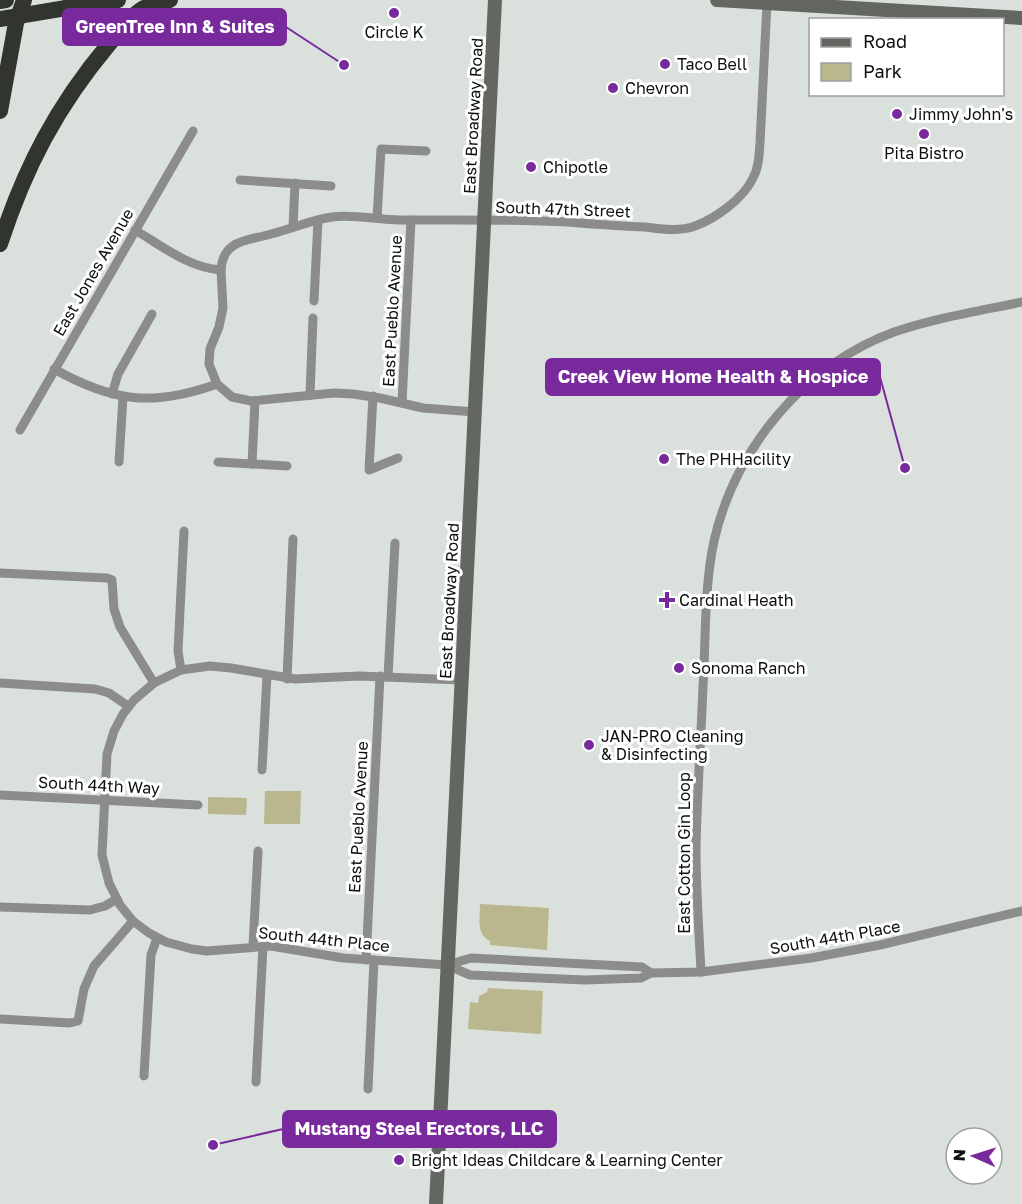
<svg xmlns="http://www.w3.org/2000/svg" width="1022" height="1204" font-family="'Golos Text',sans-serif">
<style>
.green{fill:#bab68d}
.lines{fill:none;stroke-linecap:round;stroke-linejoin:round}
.minor{stroke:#8c8d8b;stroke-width:9}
.secondary{stroke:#646662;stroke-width:14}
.motorway{stroke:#31342f;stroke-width:16}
.motorway-bridge{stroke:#31342f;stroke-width:16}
.poi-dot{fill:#782a9c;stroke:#fff;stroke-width:2}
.labels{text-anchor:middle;stroke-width:6;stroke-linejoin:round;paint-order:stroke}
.poi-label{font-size:16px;fill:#0d100e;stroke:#fff;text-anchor:start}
.street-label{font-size:16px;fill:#0d100e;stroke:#fff}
.leader{fill:none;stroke:#782a9c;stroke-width:2}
.callout-dot{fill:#782a9c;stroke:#fff;stroke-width:2}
.callout{fill:#782a9c;stroke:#782a9c;stroke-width:2}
.callout-label{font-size:18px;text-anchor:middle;font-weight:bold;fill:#fff}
</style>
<rect width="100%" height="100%" fill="#dae1dd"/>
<g class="green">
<polygon points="265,791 301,791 300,824 264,824"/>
<polygon points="208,797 247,798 246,815 208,814"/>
<path d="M480,904L549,908L547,950L490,945V941C476,935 480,918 480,904Z"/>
<polygon points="488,988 543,991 541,1034 468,1029 470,1002 478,1003 479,996 487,992"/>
</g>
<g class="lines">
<g class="minor">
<polyline points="240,180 331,186"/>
<polyline points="377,218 381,149 426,151"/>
<polyline points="293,227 295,183"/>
<path d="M135,230C162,246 189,268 221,270C223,239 248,241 271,234C291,229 311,220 332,217C355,214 377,220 400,220C456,220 512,219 568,222C594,224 619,226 645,227C661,229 679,232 695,226C715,219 744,198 753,178C759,167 759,155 760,143L767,3"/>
<polyline points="221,270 223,308 219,327 210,349 209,364 217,384 232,397 251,401 334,393 353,394 380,398 423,408 475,412"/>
<polyline points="314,301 318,220"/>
<path d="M54,369C113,402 153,407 217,384"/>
<polyline points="112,394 118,374 152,314"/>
<polyline points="310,395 313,318"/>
<polyline points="373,396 369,470 398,458"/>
<polyline points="402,403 411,220"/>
<polyline points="20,430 193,131"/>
<polyline points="119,462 123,397"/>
<polyline points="218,462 287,466"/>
<polyline points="252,464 255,401"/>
<polyline points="0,573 107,578 112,580 114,609 120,627 154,683"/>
<polyline points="181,670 178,651 184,531"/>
<polyline points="388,677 395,543"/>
<polyline points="287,679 293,539"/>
<polyline points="461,680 359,676 295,679 231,668 210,666 181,670 154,683 134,700 123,714 114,731 107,754 102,855 109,883 120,905 133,921 149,933 166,942 192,949 207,951 271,946 343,958 447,965 470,975 585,980 641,978 651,973 701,972 811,958 880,945 1022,911"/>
<polyline points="0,683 95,689 109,693 128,706"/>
<polyline points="262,770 267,675"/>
<polyline points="0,795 198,805"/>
<polyline points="0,907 90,910 105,906 117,899"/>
<polyline points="253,946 258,851"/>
<polyline points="366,960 380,676"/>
<polyline points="447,965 471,958 642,967 651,973"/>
<path d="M701,972C699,931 696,890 696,849C697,795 701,740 703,686C706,638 704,588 714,541C735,449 804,365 894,332C935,318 979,311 1022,302"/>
<polyline points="0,1019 70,1023 78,1021 84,989 94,966 133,921"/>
<polyline points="144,1076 151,955 157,938"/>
<polyline points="256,1082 263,946"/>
<polyline points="368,1089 374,960"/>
</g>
<g class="secondary">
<polyline points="717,0 1022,18"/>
<polyline points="436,1204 495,0"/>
</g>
<g class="motorway">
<polyline points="0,1 6,0"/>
<polyline points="66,8 118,0"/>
<polyline points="0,111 16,23 24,0"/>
<path d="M0,244C25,167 57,106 109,44C120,32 130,16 144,8C152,4 162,2 170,0"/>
</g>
<polyline class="motorway-bridge" points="0,19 66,8"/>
</g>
<g class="poi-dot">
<circle cx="394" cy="13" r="6"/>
<circle cx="665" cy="64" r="6"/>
<circle cx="613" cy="88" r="6"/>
<circle cx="897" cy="114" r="6"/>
<circle cx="924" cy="134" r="6"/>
<circle cx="531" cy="167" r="6"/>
<circle cx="664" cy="459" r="6"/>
<path d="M664 591h6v6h6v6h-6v6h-6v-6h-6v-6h6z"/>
<circle cx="679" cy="668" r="6"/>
<circle cx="589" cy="745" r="6"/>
<circle cx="399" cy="1160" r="6"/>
</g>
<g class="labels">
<g class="poi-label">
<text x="394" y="38" text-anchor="middle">Circle K</text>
<text x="677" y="70">Taco Bell</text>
<text x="625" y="94">Chevron</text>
<text x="909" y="120">Jimmy John's</text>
<text x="924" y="159" text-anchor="middle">Pita Bistro</text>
<text x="543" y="173">Chipotle</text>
<text x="676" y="465">The PHHacility</text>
<text x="679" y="606">Cardinal Heath</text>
<text x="691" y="674">Sonoma Ranch</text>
<text x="601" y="742">JAN-PRO Cleaning<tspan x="601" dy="18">&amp; Disinfecting</tspan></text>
<text x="411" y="1166">Bright Ideas Childcare &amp; Learning Center</text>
</g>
<g class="street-label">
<text transform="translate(473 116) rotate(-87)" y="6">East Broadway Road</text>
<text transform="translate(563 209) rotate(2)" y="6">South 47th Street</text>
<text transform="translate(93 272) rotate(-60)" y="6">East Jones Avenue</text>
<text transform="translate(392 311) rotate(-87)" y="6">East Pueblo Avenue</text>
<text transform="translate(449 601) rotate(-87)" y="6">East Broadway Road</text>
<text transform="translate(99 785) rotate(3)" y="6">South 44th Way</text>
<text transform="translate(358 817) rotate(-87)" y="6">East Pueblo Avenue</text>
<text transform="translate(684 853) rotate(-90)" y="6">East Cotton Gin Loop</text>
<text transform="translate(835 937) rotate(-10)" y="6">South 44th Place</text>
<text transform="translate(324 939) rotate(6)" y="6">South 44th Place</text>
</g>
</g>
<path class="leader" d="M344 65L286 27M905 468L880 377M213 1145L283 1129"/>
<g class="callout-dot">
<circle cx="344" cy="65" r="6"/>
<circle cx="905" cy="468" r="6"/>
<circle cx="213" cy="1145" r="6"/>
</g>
<g class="callout">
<rect x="63" y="9" width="223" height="36" rx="6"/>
<rect x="546" y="359" width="334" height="36" rx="6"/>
<rect x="283" y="1111" width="273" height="36" rx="6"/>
</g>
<g class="callout-label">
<text x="175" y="33">GreenTree Inn &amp; Suites</text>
<text x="713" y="383">Creek View Home Health &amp; Hospice</text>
<text x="419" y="1135">Mustang Steel Erectors, LLC</text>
</g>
<rect x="809" y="18" width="195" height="78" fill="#ffffff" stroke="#9e9f9f" stroke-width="1.5"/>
<rect x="821" y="38" width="30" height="9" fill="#646662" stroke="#9e9f9f" stroke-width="1.5"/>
<text x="863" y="48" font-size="18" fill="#0d100e">Road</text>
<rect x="821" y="63" width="30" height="18" fill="#bab68d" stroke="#9e9f9f" stroke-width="1.5"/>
<text x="863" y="78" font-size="18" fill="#0d100e">Park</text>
<g transform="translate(974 1156) rotate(273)"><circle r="28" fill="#ffffff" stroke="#9e9f9f" stroke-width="1.5"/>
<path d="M0-4.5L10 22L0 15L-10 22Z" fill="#782a9c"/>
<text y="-9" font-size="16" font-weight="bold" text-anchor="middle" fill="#0d100e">N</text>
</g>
</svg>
